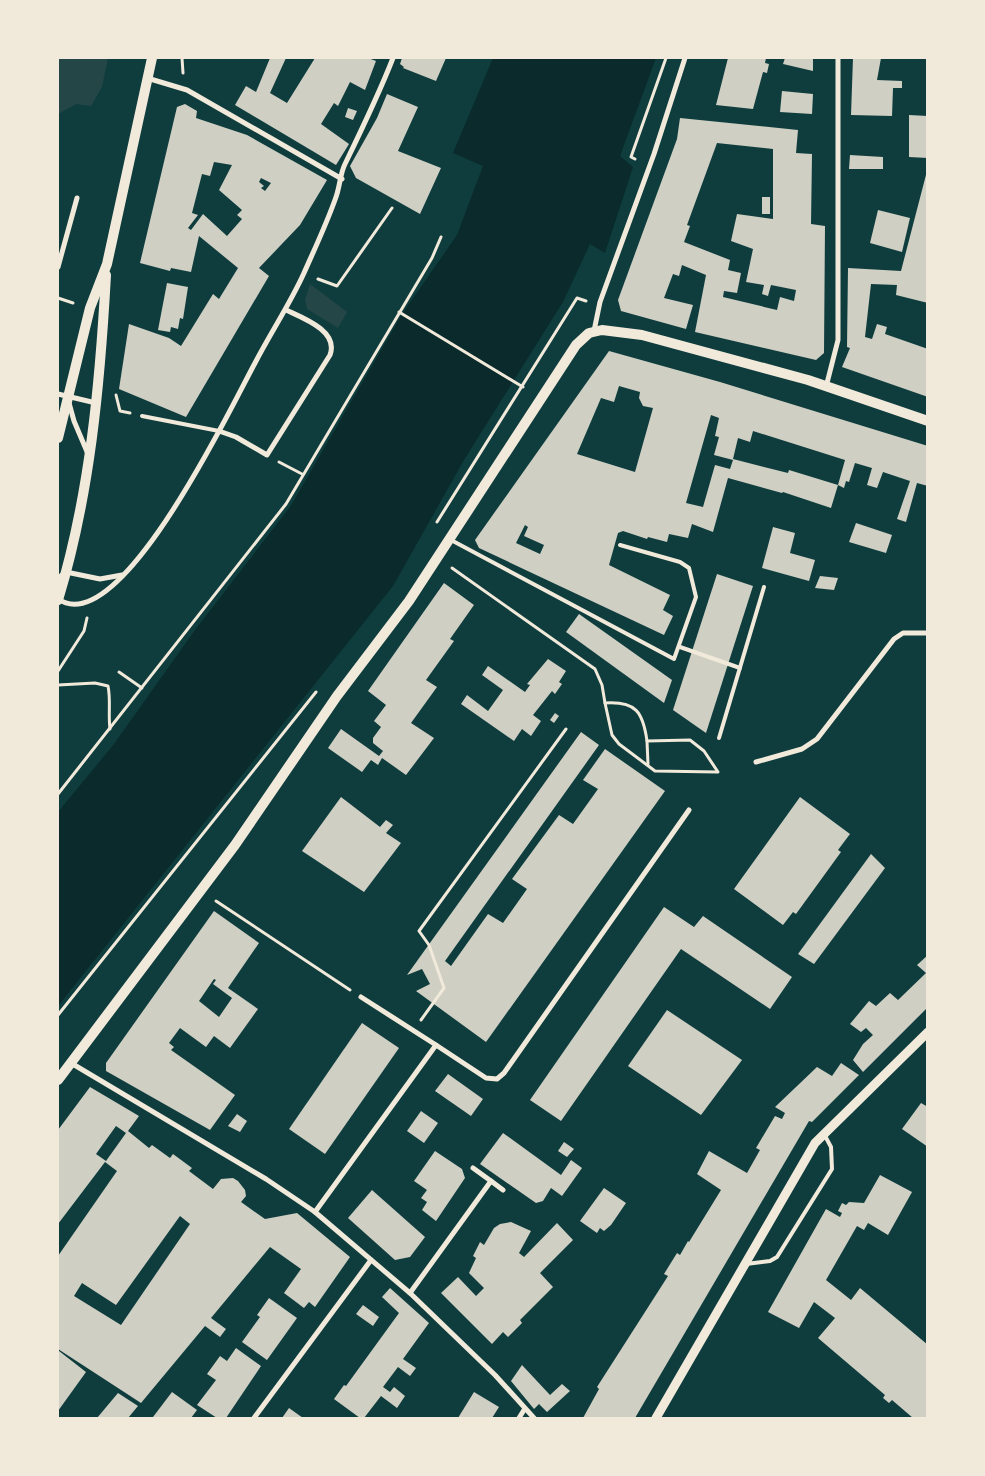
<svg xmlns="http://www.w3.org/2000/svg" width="985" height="1476" font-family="'Source Sans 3',sans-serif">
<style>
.green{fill:#244646}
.water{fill:#0a2a2b}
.building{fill:#cfcfc3;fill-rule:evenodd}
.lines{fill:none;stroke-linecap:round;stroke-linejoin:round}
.path{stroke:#f1e9da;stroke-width:3}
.service{stroke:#f1e9da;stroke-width:4}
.minor{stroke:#f1e9da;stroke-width:5}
.tertiary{stroke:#f1e9da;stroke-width:9}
.secondary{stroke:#f1e9da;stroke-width:10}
</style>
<rect width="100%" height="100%" fill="#0f3d3e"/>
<g class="green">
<polygon points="58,58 108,58 102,87 91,106 76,104 58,114"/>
<polygon points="310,284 347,312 338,328 307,309 305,300"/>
</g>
<polygon class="water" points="493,58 656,58 620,156 633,167 605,253 590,244 563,302 464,460 393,586 58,1006 58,812 114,744 195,630 290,507 402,314 457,235 483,166 453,153"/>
<g class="building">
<polygon points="270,58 286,58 270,93 287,103 315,58 368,58 376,61 365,90 350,82 338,106 334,103 321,124 349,144 336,165 235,105 246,86 256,92"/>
<polygon points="402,58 446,58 436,81 403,68 404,67 400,64"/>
<polygon points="728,58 766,58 765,63 769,64 767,73 763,72 753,109 716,105"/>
<polygon points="785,58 813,58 813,71 783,64"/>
<polygon points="853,58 881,58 877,80 902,81 902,88 893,88 892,116 851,115"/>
<polygon points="782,91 813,94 812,114 780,112"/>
<polygon points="387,94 418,107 398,151 441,168 420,214 356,178 350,166 377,118"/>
<path d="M185,104L197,111L196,118L247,135L327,180L300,225L259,268L269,276L186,417L119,389L129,324L169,338L181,346L213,294L219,299L238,268L199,236L191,272L171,268L170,271L140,263L177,107ZM214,162L232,165L219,190L242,210L237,215L242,219L227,236L203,214L191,230L188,228L198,215L192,213L202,174L210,176ZM261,178L271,183L265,191L261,188L264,186L259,182Z"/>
<polygon points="348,108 357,111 353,120 345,117"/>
<polygon points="909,115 928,116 928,158 909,157"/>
<path d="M680,118L798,130L796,153L812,154L811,224L825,226L824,353L816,360L695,332L706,275L682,265L679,276L673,274L664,298L693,305L686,329L621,311L618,300L677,139ZM717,143L773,149V219L737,214L731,241L753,249L746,282L764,285L762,294L768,296L771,285L796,290L794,301L780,297L777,310L723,297L724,291L737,293L741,273L728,270L730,260L684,242L690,226L687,225Z"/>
<polygon points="850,155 883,157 883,169 849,169"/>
<polygon points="927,171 928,303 896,295 897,285 871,284 865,337 872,339 877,324 887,327 885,334 928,349 928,397 842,367 850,348 847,347 848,268 901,271"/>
<rect x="762" y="197" width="8" height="17"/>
<polygon points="878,210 910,218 902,252 870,243"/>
<polygon points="167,283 188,287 183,319 180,318 178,329 171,327 170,332 158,330"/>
<path d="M609,351L720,382L928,446V486L917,483L906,522L897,519L910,481L883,472L877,488L867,485L872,468L855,463L849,482L846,481L844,488L838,485L845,460L753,431L750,442L738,438L733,459L788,473L789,470L838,485L831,508L783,492L782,493L728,478L713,532L692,524L688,538L669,534L667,542L648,537L647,539L623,531L618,533L609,565L670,595L663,610L673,616L664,635L479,548L475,540ZM619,386L640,392L639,398L643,406L653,408L635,472L577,454L601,398L614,402ZM711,415L719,418L715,436L719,437L714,455L733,460L730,469L715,465L703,507L686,503ZM525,525L528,527L524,536L544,545L540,554L516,543Z"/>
<polygon points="856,523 892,535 886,553 849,542"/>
<polygon points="773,527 795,533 790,553 815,560 809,581 762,568"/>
<polygon points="717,574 753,586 706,733 673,710"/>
<polygon points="820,576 838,578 834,590 815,588"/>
<polygon points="444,583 474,605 450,639 454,641 426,680 437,687 411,723 434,738 406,775 382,758 378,765 371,760 362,772 328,748 341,729 379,756 383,751 373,743 373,738 381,727 374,721 386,705 368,691"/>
<polygon points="579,614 672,680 664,703 566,632"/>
<polygon points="548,659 566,671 559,682 562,684 555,694 552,691 533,715 541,721 531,736 522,729 514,741 461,704 467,695 488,711 503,690 482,675 488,666 525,692 530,685 527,684"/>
<polygon points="555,713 559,716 554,723 550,720"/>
<polygon points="581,732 599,745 445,961 451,966 488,914 503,923 527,889 512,879 559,815 573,824 598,789 583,780 605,749 665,791 486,1042 416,991 430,984 422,969 407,975"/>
<polygon points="341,797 380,827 386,820 393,825 386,833 401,843 364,892 302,851"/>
<polygon points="800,797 850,834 838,850 841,852 796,914 793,912 783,925 734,889"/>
<polygon points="871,854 885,868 814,964 798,954"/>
<polygon points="664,907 694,927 703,916 792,977 770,1009 681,949 561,1121 530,1100"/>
<path d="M214,911L259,943L228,988L258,1009L230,1048L214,1036L206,1047L180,1028L169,1043L174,1047L171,1050L235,1095L210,1130L106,1071V1063ZM214,979L216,980L213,984L232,998L219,1017L199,1001Z"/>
<polygon points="928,955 928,1007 863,1072 853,1060 863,1044 873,1035 866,1028 861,1032 850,1024 869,1001 876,1006 890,993 898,1000 926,973 917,965"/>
<polygon points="667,1010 742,1060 701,1115 628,1066"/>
<polygon points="362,1023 399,1048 325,1154 289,1129"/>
<polygon points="841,1063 859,1075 812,1122 809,1121 635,1418 583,1418 599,1389 597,1387 668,1276 664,1274 677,1253 680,1255 688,1241 689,1242 721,1190 697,1174 709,1151 747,1173 760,1150 756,1148 775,1116 782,1119 785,1113 775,1107 817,1067 832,1076"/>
<polygon points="448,1074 483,1099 471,1116 435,1091"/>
<path d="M90,1087L139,1116L128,1131L149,1148L152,1145L170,1158L173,1154L192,1168L189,1171L213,1189L221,1179L233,1178L238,1181L245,1190L246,1196L241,1202L265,1219L297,1213L350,1257L315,1307L309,1302L304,1308L284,1293L301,1269L270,1247L211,1318L226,1329L220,1337L205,1326L141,1403L58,1349V1256L117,1171L105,1162L58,1224V1130ZM116,1126L126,1133L106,1161L96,1154ZM180,1216L190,1224L121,1325L74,1296L82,1283L116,1305Z"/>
<polygon points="921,1103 928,1107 928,1147 902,1129"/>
<polygon points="421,1111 438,1123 424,1143 407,1131"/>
<polygon points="237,1114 247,1121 240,1132 228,1126"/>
<polygon points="503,1133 561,1175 571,1160 582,1168 562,1196 551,1188 543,1201 536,1203 480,1164"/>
<polygon points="564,1142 574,1149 567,1157 558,1151"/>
<polygon points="435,1151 462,1169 465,1178 436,1221 422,1210 427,1202 421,1198 427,1190 414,1181"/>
<polygon points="880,1175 912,1192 888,1235 868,1223 864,1230 857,1226 826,1280 851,1300 860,1288 928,1345 928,1418 913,1418 892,1400 889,1403 883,1398 885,1395 818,1338 835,1318 814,1302 799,1328 768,1312 826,1209 840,1217 842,1213 838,1211 842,1203 846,1205 849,1202 864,1203"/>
<polygon points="604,1188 626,1203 611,1225 604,1231 600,1228 597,1233 580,1221"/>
<polygon points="372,1190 425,1237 410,1257 395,1260 348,1218"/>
<polygon points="511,1222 531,1231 519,1253 524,1257 557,1223 573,1240 540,1273 553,1287 520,1320 522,1323 508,1337 503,1332 492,1344 441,1293 458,1277 476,1296 484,1288 469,1273 476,1258 473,1256 480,1242 484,1245 494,1228 500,1224"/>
<polygon points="390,1288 429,1323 403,1359 416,1368 410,1376 398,1367 383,1387 390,1392 394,1387 405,1396 397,1408 381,1396 364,1418 360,1418 334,1399 344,1385 346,1386 399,1313 382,1297"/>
<polygon points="269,1298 297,1318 267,1360 242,1342 260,1317 257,1315"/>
<polygon points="363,1305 379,1317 373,1326 356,1314"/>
<polygon points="236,1348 261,1366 226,1418 217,1418 197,1405 216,1380 207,1374 220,1356 227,1361"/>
<polygon points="59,1351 86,1372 58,1411 58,1353"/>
<polygon points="522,1365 550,1395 562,1384 570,1391 547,1412 539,1404 534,1409 511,1381"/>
<polygon points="172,1392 197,1410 191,1418 153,1417"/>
<polygon points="474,1392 499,1407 492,1418 458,1418"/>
<polygon points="118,1393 138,1406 128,1418 97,1418"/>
<polygon points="289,1408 303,1418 282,1418"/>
</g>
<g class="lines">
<g class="path">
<polyline points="182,58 183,73"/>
<polyline points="635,159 631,157 666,58"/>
<polyline points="318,279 337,286 392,208"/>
<polyline points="58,298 73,303"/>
<polyline points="399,312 523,387"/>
<polyline points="116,395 120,411 130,413"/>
<polyline points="279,462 302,474"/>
<polyline points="437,522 577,298 586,301"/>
<path d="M452,568L595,669L602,685L605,703C636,701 643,712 647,741L690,740L704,751L718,772"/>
<polyline points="58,671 84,631 87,618"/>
<polyline points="119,672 142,688"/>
<path d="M58,685L95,683L108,686C111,700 108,714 110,729"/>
<polyline points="605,703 612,735 619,744 655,771 717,772"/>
<polyline points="647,741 648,764"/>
<polyline points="58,794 286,504 432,258 441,237"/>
<polyline points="216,901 350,990"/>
<polyline points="58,1015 316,692"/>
<polyline points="421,1020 444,988 429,945 419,931 566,729"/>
</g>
<g class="service">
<polyline points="142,416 219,431"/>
<polyline points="451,540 674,659 696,597 689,568 680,562 620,545"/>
<polyline points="680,647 740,668"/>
<polyline points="719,738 764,587"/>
<polyline points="746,1264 770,1261 777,1257 832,1169 831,1147 824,1134"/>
</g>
<g class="minor">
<polyline points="147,78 187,90 342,179"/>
<polyline points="58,267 77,198"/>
<polyline points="594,331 600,302 654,154 685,58"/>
<polyline points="826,387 838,340 838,58"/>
<polyline points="58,394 96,403"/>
<polyline points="69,403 74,421 88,454"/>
<path d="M219,431L236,437L267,455L330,355C339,331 303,318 286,310"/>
<polyline points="58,578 66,572 100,579 122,575"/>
<path d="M58,599C120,642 232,405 255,363C271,332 290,304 304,273C315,248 327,223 336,197C340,186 340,174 345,164C362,129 379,94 393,58"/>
<polyline points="756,762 802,749 817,739 894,639 903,633 928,633"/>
<polyline points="361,997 436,1045"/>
<polyline points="71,1063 266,1179 315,1212 410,1293 495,1375 534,1418"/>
<polyline points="473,1168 491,1181"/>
<polyline points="315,1212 436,1045 486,1078 497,1079 504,1073 689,810"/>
<polyline points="410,1293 491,1181 503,1190"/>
<polyline points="254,1418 371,1260"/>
<polyline points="519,1418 524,1410"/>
</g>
<polyline class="tertiary" points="656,1418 815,1143 928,1032"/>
<g class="secondary">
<polyline points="58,438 90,308 107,264 152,58"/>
<path d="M58,600C90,495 100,384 106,275"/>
<polyline points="58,1080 235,845 337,696 409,601 576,345 589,333 602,330 642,335 808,380 928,421"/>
</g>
</g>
<rect width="985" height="1476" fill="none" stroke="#f1e9da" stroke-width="118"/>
</svg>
